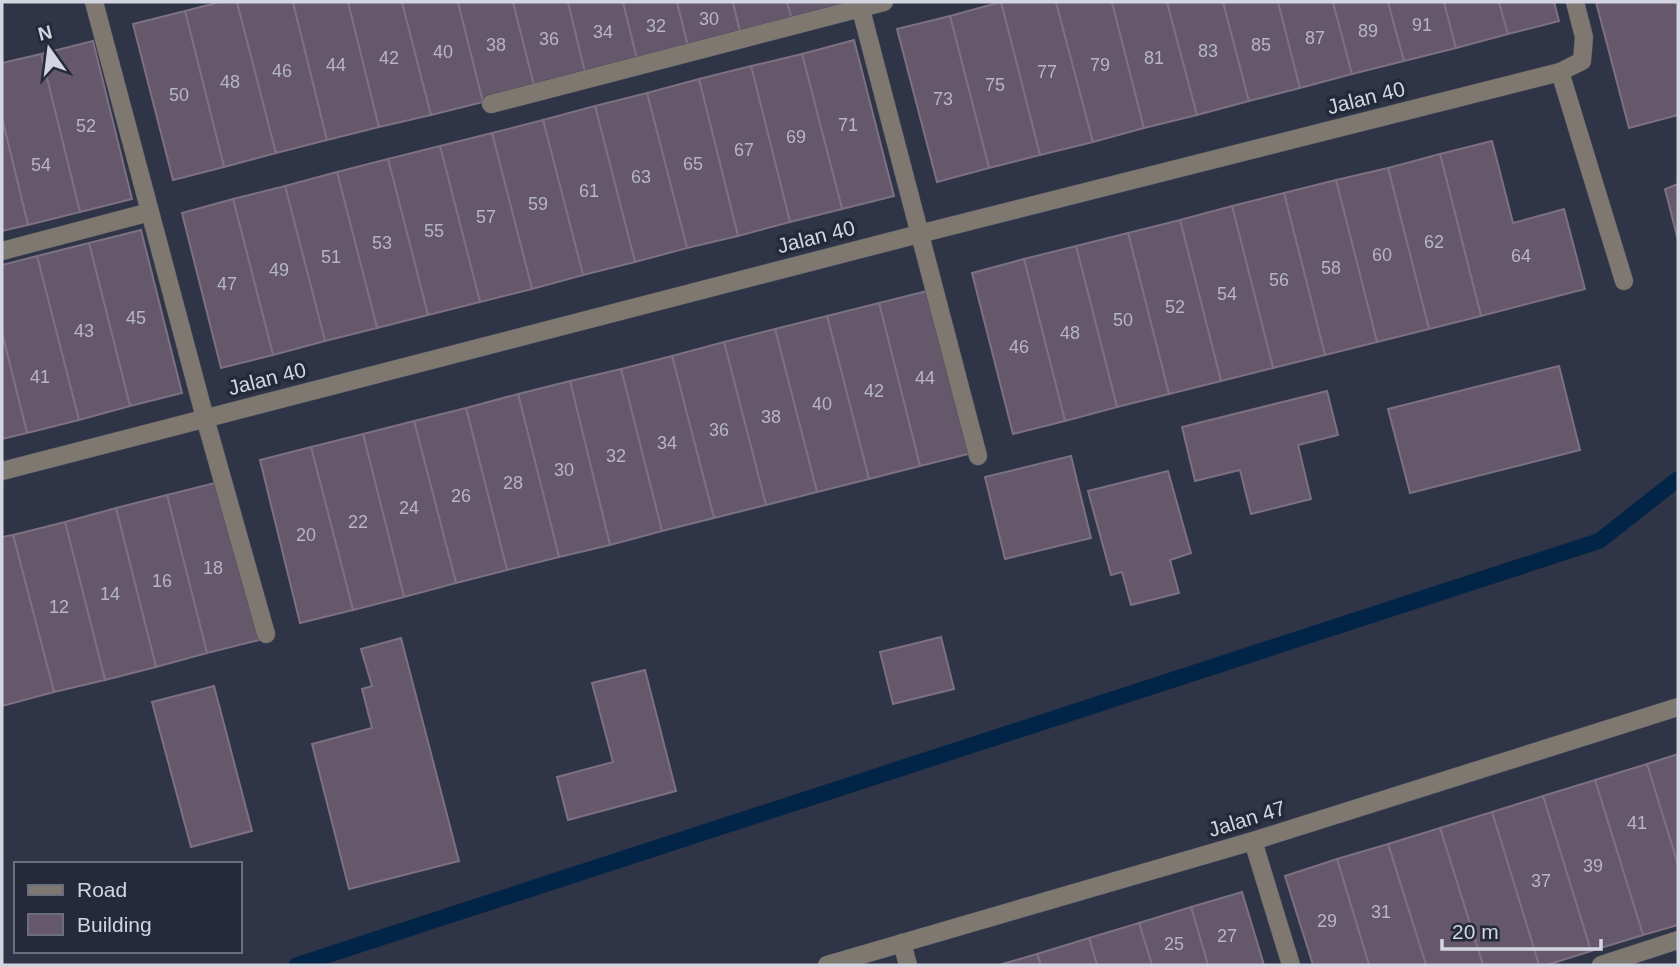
<svg xmlns="http://www.w3.org/2000/svg" width="1680" height="967" font-family="Helvetica,sans-serif">
<style>
.lines{fill:none;stroke-linecap:round;stroke-linejoin:round}
.stream{stroke:#022547;stroke-width:16}
.building{fill:#64586a;stroke:#7d7083;stroke-width:2}
.minor-casing{stroke:#4d5162;stroke-width:19}
.minor{stroke:#7e7870;stroke-width:18}
.labels{text-anchor:middle;stroke-width:7;stroke-linejoin:round;paint-order:stroke}
.number-label{font-size:18px;fill:#b7b6c3}
.street-label{font-size:21px;fill:#d3d6e1;stroke:#252a3b}
</style>
<rect width="100%" height="100%" fill="#2f3446"/>
<g class="lines">
<polyline class="stream" points="297,965 1599,541 1678,479"/>
</g>
<g class="building">
<polygon points="220,2 237,2 276,153 224,167 185,11"/>
<polygon points="237,2 293,2 327,140 276,153"/>
<polygon points="293,2 348,2 379,127 327,140"/>
<polygon points="348,2 402,2 431,115 379,127"/>
<polygon points="402,2 458,2 483,102 431,115"/>
<polygon points="458,2 513,2 535,89 483,102"/>
<polygon points="513,2 568,2 586,76 535,89"/>
<polygon points="568,2 623,2 638,63 586,76"/>
<polygon points="623,2 677,2 689,50 638,63"/>
<polygon points="677,2 733,2 741,36 689,50"/>
<polygon points="733,2 787,2 793,23 741,36"/>
<polygon points="787,2 843,2 845,10 793,23"/>
<polygon points="1001,2 1056,2 1093,142 1040,155"/>
<polygon points="1001,2 1040,155 989,168 950,16"/>
<polygon points="1056,2 1112,2 1144,128 1093,142"/>
<polygon points="1112,2 1167,2 1197,115 1144,128"/>
<polygon points="1167,2 1223,2 1249,101 1197,115"/>
<polygon points="1223,2 1278,2 1300,88 1249,101"/>
<polygon points="1278,2 1333,2 1352,74 1300,88"/>
<polygon points="1333,2 1388,2 1404,61 1352,74"/>
<polygon points="1388,2 1444,2 1456,48 1404,61"/>
<polygon points="1444,2 1499,2 1508,34 1456,48"/>
<polygon points="1499,2 1554,2 1559,21 1508,34"/>
<polygon points="1596,2 1678,2 1678,115 1629,128"/>
<polygon points="185,11 224,167 173,180 133,24"/>
<polygon points="950,16 989,168 937,182 897,29"/>
<polygon points="854,40 894,196 842,209 802,54"/>
<polygon points="93,41 132,199 80,212 41,54"/>
<polygon points="41,54 80,212 28,225 2,118 2,63"/>
<polygon points="802,54 842,209 790,222 751,66"/>
<polygon points="751,66 790,222 738,236 699,79"/>
<polygon points="699,79 738,236 687,248 647,93"/>
<polygon points="647,93 687,248 635,262 595,106"/>
<polygon points="595,106 635,262 583,275 543,120"/>
<polygon points="2,118 28,225 2,231"/>
<polygon points="543,120 583,275 532,289 492,133"/>
<polygon points="492,133 532,289 480,302 440,146"/>
<polygon points="1492,141 1513,223 1564,209 1585,289 1481,316 1440,154"/>
<polygon points="440,146 480,302 428,315 388,159"/>
<polygon points="1440,154 1481,316 1429,329 1388,168"/>
<polygon points="388,159 428,315 377,328 337,172"/>
<polygon points="1388,168 1429,329 1377,342 1336,180"/>
<polygon points="337,172 377,328 325,341 285,186"/>
<polygon points="1336,180 1377,342 1325,355 1284,193"/>
<polygon points="1678,184 1678,240 1665,189"/>
<polygon points="285,186 325,341 273,355 233,199"/>
<polygon points="1284,193 1325,355 1273,368 1232,206"/>
<polygon points="233,199 273,355 221,368 182,213"/>
<polygon points="1232,206 1273,368 1221,381 1180,220"/>
<polygon points="1180,220 1221,381 1169,394 1128,233"/>
<polygon points="141,230 182,393 130,406 89,243"/>
<polygon points="1128,233 1169,394 1117,407 1076,246"/>
<polygon points="89,243 130,406 79,420 37,256"/>
<polygon points="1076,246 1117,407 1065,421 1024,259"/>
<polygon points="37,256 79,420 27,433 2,333 2,265"/>
<polygon points="1024,259 1065,421 1013,434 972,273"/>
<polygon points="931,290 972,453 920,466 879,303"/>
<polygon points="879,303 920,466 869,479 827,316"/>
<polygon points="827,316 869,479 817,492 775,329"/>
<polygon points="775,329 817,492 766,505 724,342"/>
<polygon points="2,333 27,433 2,439"/>
<polygon points="724,342 766,505 714,518 672,356"/>
<polygon points="672,356 714,518 662,531 621,369"/>
<polygon points="1559,366 1580,450 1410,493 1388,409"/>
<polygon points="621,369 662,531 610,545 570,381"/>
<polygon points="570,381 610,545 559,557 518,394"/>
<polygon points="1327,391 1338,435 1298,445 1311,499 1251,514 1240,470 1195,481 1182,427"/>
<polygon points="518,394 559,557 507,570 466,408"/>
<polygon points="466,408 507,570 456,583 414,421"/>
<polygon points="414,421 456,583 404,597 363,434"/>
<polygon points="363,434 404,597 353,610 311,447"/>
<polygon points="311,447 353,610 300,623 260,460"/>
<polygon points="1071,456 1091,538 1005,559 985,477"/>
<polygon points="1168,471 1191,553 1170,560 1179,593 1131,605 1122,572 1111,575 1088,491"/>
<polygon points="219,482 259,640 207,653 167,495"/>
<polygon points="167,495 207,653 156,667 116,508"/>
<polygon points="116,508 156,667 105,680 65,522"/>
<polygon points="65,522 105,680 54,692 13,535"/>
<polygon points="13,535 54,692 2,706 2,537"/>
<polygon points="941,637 954,689 893,704 880,652"/>
<polygon points="401,638 459,861 349,889 312,744 372,728 362,689 372,686 361,649"/>
<polygon points="645,670 676,791 568,820 557,777 613,762 592,683"/>
<polygon points="214,686 252,831 191,847 152,702"/>
<polygon points="1678,754 1678,865 1647,764"/>
<polygon points="1647,764 1678,865 1678,925 1643,935 1595,780"/>
<polygon points="1595,780 1643,935 1591,951 1543,796"/>
<polygon points="1543,796 1591,951 1547,965 1539,965 1492,812"/>
<polygon points="1492,812 1539,965 1483,965 1440,828"/>
<polygon points="1440,828 1483,965 1426,965 1388,844"/>
<polygon points="1388,844 1426,965 1369,965 1337,859"/>
<polygon points="1337,859 1369,965 1313,965 1285,876"/>
<polygon points="1242,892 1264,965 1208,965 1191,907"/>
<polygon points="1191,907 1208,965 1152,965 1139,923"/>
<polygon points="1139,923 1152,965 1097,965 1089,938"/>
<polygon points="1089,938 1097,965 1041,965 1037,954"/>
<polygon points="1037,954 1041,965 999,965"/>
</g>
<g class="lines">
<g class="minor-casing">
<g id="minor">
<polyline points="94,2 205,418 266,634"/>
<polyline points="859,2 978,456"/>
<polyline points="1560,72 1624,281"/>
<polyline points="491,104 884,2"/>
<polyline points="2,251 150,212"/>
<polyline points="2,471 919,234 1560,72 1582,61 1584,37 1575,2"/>
<polyline points="1253,841 1291,965"/>
<polyline points="902,943 908,965"/>
<polyline points="827,965 1253,841 1678,707"/>
<polyline points="1601,965 1678,940"/>
</g>
</g>
<use href="#minor" class="minor"/>
</g>
<g class="labels">
<g class="number-label">
<text x="709" y="25">30</text>
<text x="1422" y="31">91</text>
<text x="656" y="32">32</text>
<text x="1368" y="37">89</text>
<text x="603" y="38">34</text>
<text x="1315" y="44">87</text>
<text x="549" y="45">36</text>
<text x="496" y="51">38</text>
<text x="1261" y="51">85</text>
<text x="1208" y="57">83</text>
<text x="443" y="58">40</text>
<text x="389" y="64">42</text>
<text x="1154" y="64">81</text>
<text x="336" y="71">44</text>
<text x="1100" y="71">79</text>
<text x="282" y="77">46</text>
<text x="1047" y="78">77</text>
<text x="230" y="88">48</text>
<text x="995" y="91">75</text>
<text x="179" y="101">50</text>
<text x="943" y="105">73</text>
<text x="848" y="131">71</text>
<text x="86" y="132">52</text>
<text x="796" y="143">69</text>
<text x="744" y="156">67</text>
<text x="693" y="170">65</text>
<text x="41" y="171">54</text>
<text x="641" y="183">63</text>
<text x="589" y="197">61</text>
<text x="538" y="210">59</text>
<text x="486" y="223">57</text>
<text x="434" y="237">55</text>
<text x="1434" y="248">62</text>
<text x="382" y="249">53</text>
<text x="1382" y="261">60</text>
<text x="1521" y="262">64</text>
<text x="331" y="263">51</text>
<text x="1331" y="274">58</text>
<text x="279" y="276">49</text>
<text x="1279" y="286">56</text>
<text x="227" y="290">47</text>
<text x="1227" y="300">54</text>
<text x="1175" y="313">52</text>
<text x="136" y="324">45</text>
<text x="1123" y="326">50</text>
<text x="84" y="337">43</text>
<text x="1070" y="339">48</text>
<text x="1019" y="353">46</text>
<text x="40" y="383">41</text>
<text x="925" y="384">44</text>
<text x="874" y="397">42</text>
<text x="822" y="410">40</text>
<text x="771" y="423">38</text>
<text x="719" y="436">36</text>
<text x="667" y="449">34</text>
<text x="616" y="462">32</text>
<text x="564" y="476">30</text>
<text x="513" y="489">28</text>
<text x="461" y="502">26</text>
<text x="409" y="514">24</text>
<text x="358" y="528">22</text>
<text x="306" y="541">20</text>
<text x="213" y="574">18</text>
<text x="162" y="587">16</text>
<text x="110" y="600">14</text>
<text x="59" y="613">12</text>
<text x="1637" y="829">41</text>
<text x="1593" y="872">39</text>
<text x="1541" y="887">37</text>
<text x="1381" y="918">31</text>
<text x="1327" y="927">29</text>
<text x="1227" y="942">27</text>
<text x="1174" y="950">25</text>
</g>
<g class="street-label">
<text transform="translate(1366 98) rotate(-14)" y="7">Jalan 40</text>
<text transform="translate(816 237) rotate(-14)" y="7">Jalan 40</text>
<text transform="translate(267 379) rotate(-14)" y="7">Jalan 40</text>
<text transform="translate(1247 819) rotate(-17)" y="7">Jalan 47</text>
</g>
</g>
<rect width="1680" height="967" fill="none" stroke="#d3d6e1" stroke-width="7"/>
<rect x="14" y="862" width="228" height="91" fill="#252a3b" stroke="#6b6f7d" stroke-width="2"/>
<rect x="28" y="885" width="35" height="10" fill="#7e7870" stroke="#6b6f7d" stroke-width="2"/>
<text x="77" y="897" font-size="21" fill="#d3d6e1">Road</text>
<rect x="28" y="914" width="35" height="21" fill="#64586a" stroke="#6b6f7d" stroke-width="2"/>
<text x="77" y="932" font-size="21" fill="#d3d6e1">Building</text>
<g transform="translate(49 49) rotate(346)" stroke="#252a3b" stroke-width="5" paint-order="stroke">
<path d="M0-5L12 26L0 18L-12 26Z" fill="#d3d6e1"/>
<text y="-10" font-size="19" font-weight="bold" text-anchor="middle" fill="#d3d6e1">N</text>
</g>
<path d="M1442 939v10h159v-10" fill="none" stroke="#d3d6e1" stroke-width="3.5"/>
<text x="1452" y="939" font-size="21" fill="#d3d6e1" stroke="#252a3b" stroke-width="5" paint-order="stroke">20 m</text>
</svg>
